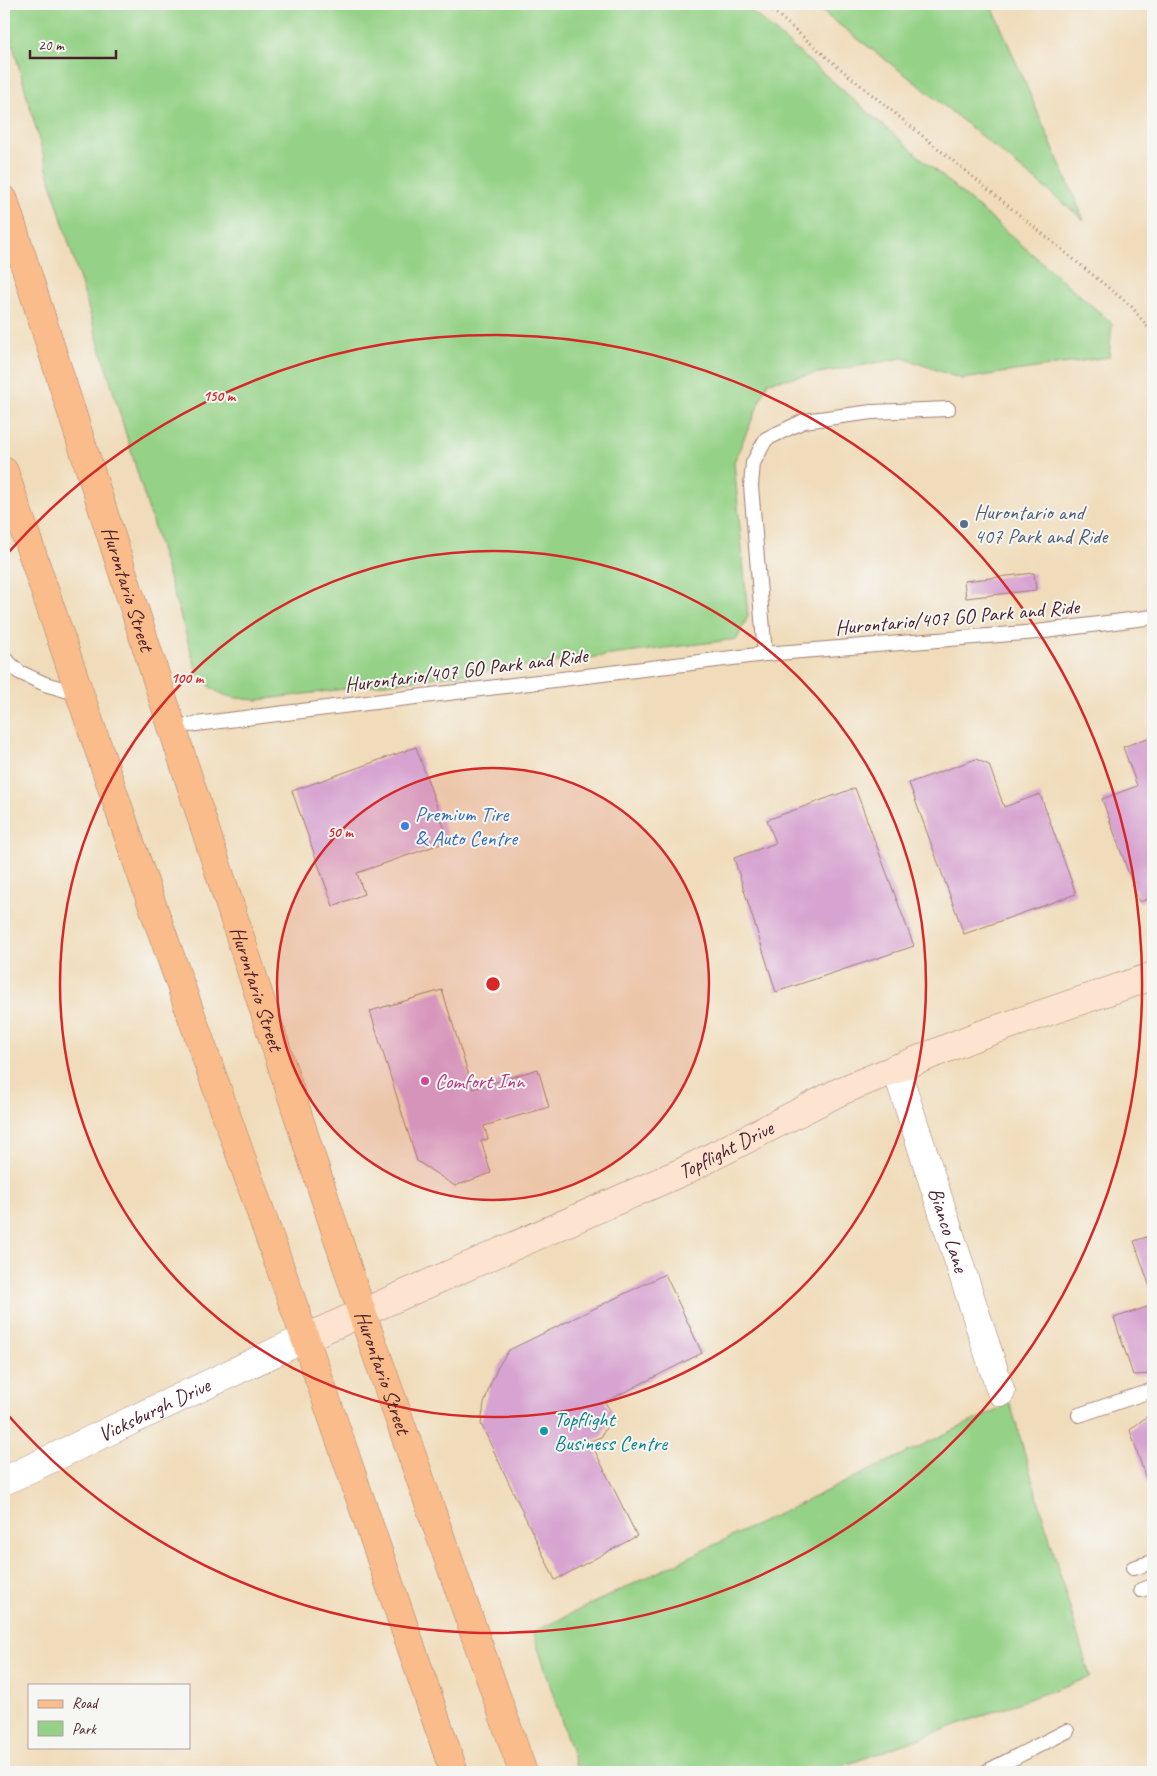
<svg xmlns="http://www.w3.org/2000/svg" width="1157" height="1776" font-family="Caveat,sans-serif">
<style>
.green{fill:#95d287;stroke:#707859}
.building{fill:#d7a3d0}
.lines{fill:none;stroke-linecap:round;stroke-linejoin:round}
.lane-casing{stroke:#9d7e72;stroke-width:16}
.street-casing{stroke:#9d7e72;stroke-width:29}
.secondary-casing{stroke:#9d7e72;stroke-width:29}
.primary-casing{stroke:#9d7e72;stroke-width:29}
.path{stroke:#9d7e72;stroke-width:3;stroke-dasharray:1 4;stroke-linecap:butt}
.lane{stroke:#fff;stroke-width:14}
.street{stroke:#fff;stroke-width:28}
.secondary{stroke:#fde4d0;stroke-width:28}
.primary{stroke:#f9bc8a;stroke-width:28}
.ring{fill:none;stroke:#d62828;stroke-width:2.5}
.service-dot{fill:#5c6f8a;stroke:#f6f6f2;stroke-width:2}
.shop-dot{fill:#3f7fe0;stroke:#f6f6f2;stroke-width:2}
.hotel-dot{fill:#d1479c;stroke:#f6f6f2;stroke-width:2}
.culture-dot{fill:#0f9aa8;stroke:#f6f6f2;stroke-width:2}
.labels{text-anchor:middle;stroke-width:4;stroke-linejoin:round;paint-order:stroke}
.service-label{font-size:21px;fill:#4e5e75;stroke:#f6f6f2;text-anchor:start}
.street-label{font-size:21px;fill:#4a1f2b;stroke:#f6f6f2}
.shop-label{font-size:21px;fill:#366cbe;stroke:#f6f6f2;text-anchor:start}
.hotel-label{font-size:21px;fill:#b23c85;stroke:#f6f6f2;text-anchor:start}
.culture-label{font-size:21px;fill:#0d838f;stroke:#f6f6f2;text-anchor:start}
.centre{fill:#d62828;stroke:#f6f6f2;stroke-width:2.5}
.ring-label{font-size:15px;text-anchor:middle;font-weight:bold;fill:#d62828;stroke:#f6f6f2;stroke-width:4;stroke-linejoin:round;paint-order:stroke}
</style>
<rect width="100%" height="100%" fill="#f6f6f2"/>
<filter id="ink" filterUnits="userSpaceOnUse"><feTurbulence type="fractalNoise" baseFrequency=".02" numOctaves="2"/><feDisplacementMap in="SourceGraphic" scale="10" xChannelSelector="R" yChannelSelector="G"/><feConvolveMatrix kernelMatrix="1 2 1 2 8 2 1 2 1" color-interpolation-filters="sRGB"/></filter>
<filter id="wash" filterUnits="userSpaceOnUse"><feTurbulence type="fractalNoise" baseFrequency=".0096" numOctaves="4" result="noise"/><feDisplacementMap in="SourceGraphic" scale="20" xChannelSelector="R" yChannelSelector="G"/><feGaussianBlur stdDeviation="1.12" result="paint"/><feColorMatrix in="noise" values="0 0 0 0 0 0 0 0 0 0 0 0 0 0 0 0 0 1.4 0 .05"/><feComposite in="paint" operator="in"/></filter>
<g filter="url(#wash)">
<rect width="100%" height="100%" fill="#f0dcba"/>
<g class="green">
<path d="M4,4H743L1112,323L1109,357L962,379L903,358L768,382L734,462L748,616L737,639L258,700C230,698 218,697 198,675L53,190L4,13Z"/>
<polygon points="812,4 991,4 1084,220 920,86"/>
<polygon points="1010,1403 1090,1677 826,1772 578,1772 533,1632"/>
</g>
<g id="blocks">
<g class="building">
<polygon points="1034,573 1036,590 966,598 964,581"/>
<polygon points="1153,736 1153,897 1139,902 1102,799 1137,786 1123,747"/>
<polygon points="416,747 449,841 357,873 364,894 333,906 292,791"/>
<polygon points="976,759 989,765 1004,807 1040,794 1076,894 964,934 909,783"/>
<polygon points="855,788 914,946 776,992 734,858 776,843 767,820"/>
<polygon points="442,990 473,1089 538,1069 549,1107 484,1126 488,1139 481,1141 491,1173 455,1186 417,1161 370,1011"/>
<polygon points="1153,1235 1153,1296 1134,1241"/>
<polygon points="665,1274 702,1353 605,1402 613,1415 601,1437 590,1441 637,1536 555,1580 481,1424 484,1404 490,1385 498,1367 509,1350"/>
<polygon points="1153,1305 1153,1374 1133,1375 1114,1318"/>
<polygon points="1153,1415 1153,1487 1149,1488 1130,1430 1146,1417"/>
</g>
</g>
</g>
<g filter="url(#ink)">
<use href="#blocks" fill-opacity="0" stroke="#9d7e72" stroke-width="1"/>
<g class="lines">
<g class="lane-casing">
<g id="lane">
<polyline points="765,654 751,486 753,463 766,439 804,421 872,412 948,409"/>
<polyline points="4,658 19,672 45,684 79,694"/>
<polyline points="172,727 765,654 1037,632 1153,617"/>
<polyline points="1079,1415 1153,1390"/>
<polyline points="1133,1568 1153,1562"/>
<polyline points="1141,1590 1153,1586"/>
<polyline points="986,1772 1067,1731"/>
</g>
</g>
<g class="street-casing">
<g id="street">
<path id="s1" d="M896,1068L1001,1392"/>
<path id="s2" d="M4,1481L305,1338"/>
</g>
</g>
<g class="secondary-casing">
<g id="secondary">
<path id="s3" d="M305,1338L684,1171L841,1091L977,1036L1153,976"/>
</g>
</g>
<g class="primary-casing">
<g id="primary">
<path id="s4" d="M4,200L172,727L362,1313L523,1772"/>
<polyline points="4,471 135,856 305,1338 454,1772"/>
</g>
</g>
<polyline class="path" points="765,4 837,66 1132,307 1153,334"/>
<use href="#lane" class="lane"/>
<use href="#street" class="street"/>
<use href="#secondary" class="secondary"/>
<use href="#primary" class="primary"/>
</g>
</g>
<circle cx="493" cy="984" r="216" fill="#d62828" fill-opacity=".12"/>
<g class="ring">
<circle cx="493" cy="984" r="216"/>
<circle cx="493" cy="984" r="433"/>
<path d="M7 554A649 649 0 1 1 7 1414"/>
</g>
<circle class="service-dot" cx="964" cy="524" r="5"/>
<circle class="shop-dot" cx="405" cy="826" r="5"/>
<circle class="hotel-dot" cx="425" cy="1081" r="5"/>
<circle class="culture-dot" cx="544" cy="1431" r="5"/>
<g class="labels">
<g class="service-label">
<text x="974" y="519">Hurontario and<tspan x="974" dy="24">407 Park and Ride</tspan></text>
</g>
<g class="street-label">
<text dy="7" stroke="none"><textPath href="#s4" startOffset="408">Hurontario Street</textPath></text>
<text transform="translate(957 617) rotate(-5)" y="7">Hurontario/407 GO Park and Ride</text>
<text transform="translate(466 670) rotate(-7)" y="7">Hurontario/407 GO Park and Ride</text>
<text dy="7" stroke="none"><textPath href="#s4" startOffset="828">Hurontario Street</textPath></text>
<text dy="7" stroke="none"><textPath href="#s3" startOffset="461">Topflight Drive</textPath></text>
<text dy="7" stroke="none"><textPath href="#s1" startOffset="170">Bianco Lane</textPath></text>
<text dy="7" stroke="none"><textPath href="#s4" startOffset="1232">Hurontario Street</textPath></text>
<text dy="7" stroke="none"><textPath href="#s2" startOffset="166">Vicksburgh Drive</textPath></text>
</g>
<g class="shop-label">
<text x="415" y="821">Premium Tire<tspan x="415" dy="24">&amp; Auto Centre</tspan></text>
</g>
<g class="hotel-label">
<text x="435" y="1088">Comfort Inn</text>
</g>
<g class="culture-label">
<text x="554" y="1426">Topflight<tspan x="554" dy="24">Business Centre</tspan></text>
</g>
</g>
<circle cx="493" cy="984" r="8" class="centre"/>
<g class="ring-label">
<text x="219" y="401">150 m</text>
<text x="187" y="683">100 m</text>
<text x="340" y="837">50 m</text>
</g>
<rect width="1157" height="1776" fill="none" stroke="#f6f6f2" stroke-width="20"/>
<rect x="28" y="1684" width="162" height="65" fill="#f6f6f2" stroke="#b1a0a2"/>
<rect x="38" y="1700" width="25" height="8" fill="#f9bc8a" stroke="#b1a0a2"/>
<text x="72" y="1708" font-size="15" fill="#4a1f2b">Road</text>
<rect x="38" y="1721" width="25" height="15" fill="#95d287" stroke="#b1a0a2"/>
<text x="72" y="1734" font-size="15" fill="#4a1f2b">Park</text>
<path d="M30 50v8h86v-8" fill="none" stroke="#4a1f2b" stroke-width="2.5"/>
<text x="38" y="50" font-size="15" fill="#4a1f2b" stroke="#f6f6f2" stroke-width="4" paint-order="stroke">20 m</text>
</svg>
